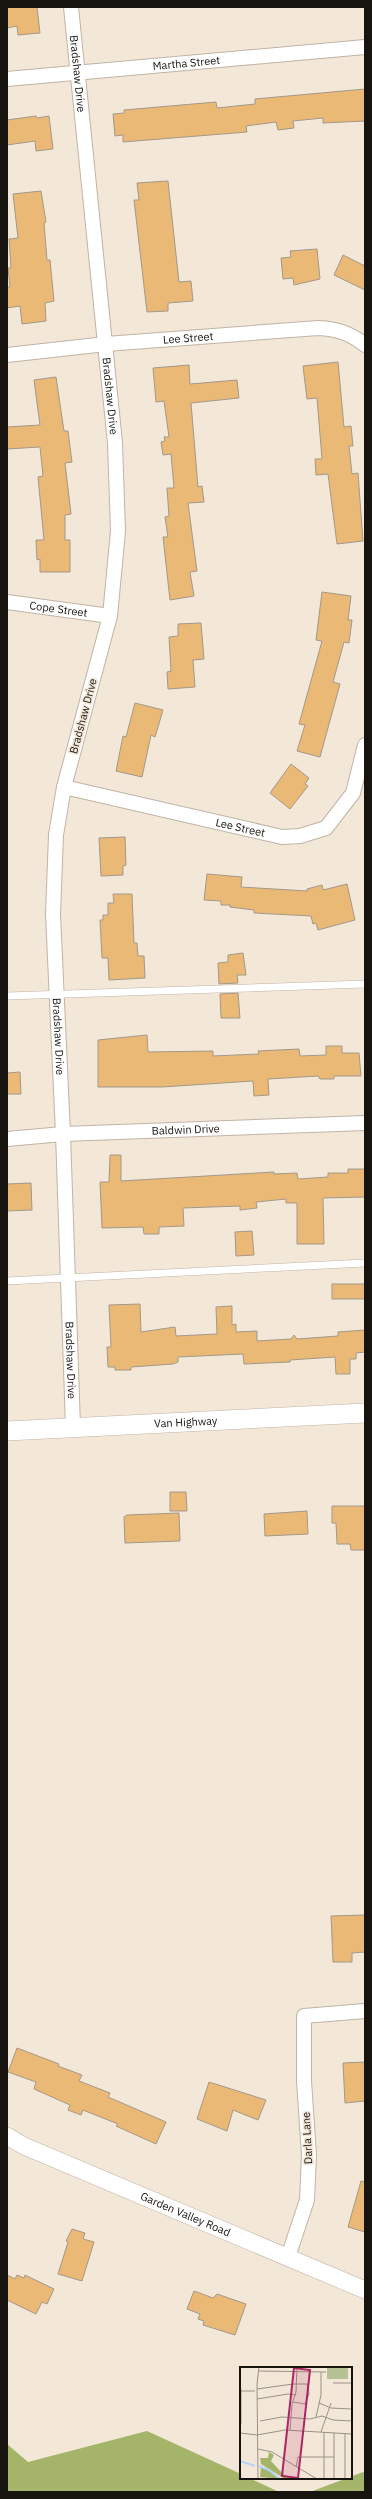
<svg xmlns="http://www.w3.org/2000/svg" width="372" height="2499" font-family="'IBM Plex Sans',sans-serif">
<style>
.forest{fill:#a4b569}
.building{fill:#eab976;stroke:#a3988a}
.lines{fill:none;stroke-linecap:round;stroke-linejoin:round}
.service-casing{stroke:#bfb4a6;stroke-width:8}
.minor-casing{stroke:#bfb4a6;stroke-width:16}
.tertiary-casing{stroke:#bfb4a6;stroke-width:18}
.secondary-casing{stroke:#bfb4a6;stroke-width:20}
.service{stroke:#fff;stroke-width:7}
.minor{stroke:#fff;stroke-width:14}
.tertiary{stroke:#fff;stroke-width:17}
.secondary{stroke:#fff;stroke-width:19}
.labels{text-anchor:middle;stroke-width:3.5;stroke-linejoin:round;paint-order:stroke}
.street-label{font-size:11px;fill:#17130e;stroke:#f3e7d8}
.inset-river{fill:none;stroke:#b4d5f9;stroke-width:2}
.inset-road{fill:none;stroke:#9b9287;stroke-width:1}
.view{fill:#af2462;fill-opacity:0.15;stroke:#af2462;stroke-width:2}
.inset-edge{fill:none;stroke:#17130e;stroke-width:2}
</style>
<rect width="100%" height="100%" fill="#f3e7d8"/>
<g class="forest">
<polygon points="147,2431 241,2474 241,2478 249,2478 279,2492 7,2492 7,2444 28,2462"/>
<polygon points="363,2472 365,2473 365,2492 310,2492"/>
</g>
<g class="building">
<polygon points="7,7 37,7 40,33 18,35 17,26 7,28"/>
<polygon points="365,89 365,121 323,123 323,118 293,121 294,128 278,130 276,122 246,126 247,132 123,142 123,135 115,136 113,114 124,113 124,110 216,102 217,108 255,104 255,99"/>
<polygon points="36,116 37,118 49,116 53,149 36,151 35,141 7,145 7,120"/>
<polygon points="168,181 179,282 191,281 193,301 168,303 168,311 147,312 134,200 139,200 137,183"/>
<polygon points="41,191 46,222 44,223 47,260 50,260 54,301 45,303 46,321 22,324 20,306 7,308 7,287 10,287 8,268 11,268 9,239 18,238 13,194"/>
<polygon points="317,249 320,279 294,285 293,278 283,279 281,258 291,257 290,251"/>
<polygon points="343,255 365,266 365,290 334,275"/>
<polygon points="338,362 344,427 351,426 353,446 349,446 352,474 358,473 363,541 337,544 328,474 316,475 315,459 322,459 317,398 307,399 303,366"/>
<polygon points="189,365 190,384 237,380 239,398 191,403 198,487 202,486 204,502 188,503 197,571 190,572 194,596 170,600 163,537 168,537 165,517 169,516 167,488 174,488 171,454 163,455 161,442 165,441 164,437 169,437 164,401 156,402 153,368"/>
<polygon points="56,377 64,431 68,431 72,462 65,463 71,514 65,515 65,540 70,540 70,572 40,572 40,559 37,560 36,540 44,540 38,477 43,476 40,447 7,449 7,427 40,425 34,380"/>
<polygon points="322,592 351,596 348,620 352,620 349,643 344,642 333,682 340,684 320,757 297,751 305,725 299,724 322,641 316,640"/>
<polygon points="201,623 204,659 193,660 195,687 168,689 167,672 171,671 169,637 178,636 178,624"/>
<polygon points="135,703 163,710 155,737 151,735 142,777 116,771 123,736 126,737"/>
<polygon points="291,764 309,778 305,784 308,786 290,809 270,793"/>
<polygon points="125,837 126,865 123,866 123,875 101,876 99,838"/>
<polygon points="207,874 242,877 241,887 307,891 307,889 322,885 323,890 347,884 355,920 318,930 316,923 313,924 311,916 254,913 254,910 230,907 230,905 221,905 221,901 204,900"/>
<polygon points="113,894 132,894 134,943 137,943 138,956 144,956 145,978 109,980 108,958 102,958 100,920 103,920 103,915 108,915 108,903 114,903"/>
<polygon points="243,953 246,975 237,975 238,983 219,984 218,963 228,962 228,955"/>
<polygon points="238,993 240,1018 221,1018 220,994"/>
<polygon points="147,1035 148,1052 213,1051 213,1056 259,1054 258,1051 299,1049 300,1056 326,1055 326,1046 342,1046 342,1053 359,1053 361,1076 334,1076 334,1079 320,1079 318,1076 268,1079 269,1095 254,1096 253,1081 162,1087 98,1087 98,1040"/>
<polygon points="20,1072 21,1094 7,1094 7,1073"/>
<polygon points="110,1155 121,1155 121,1181 274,1172 274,1174 297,1173 298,1179 328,1177 328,1173 348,1173 348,1169 365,1169 365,1197 323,1198 324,1244 297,1244 297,1203 286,1203 286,1199 256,1202 257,1208 240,1210 240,1206 183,1208 184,1226 159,1227 159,1234 144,1234 143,1227 102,1228 100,1182 109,1182"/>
<polygon points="31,1183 32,1210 7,1211 7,1184"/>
<polygon points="252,1231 254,1255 236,1256 235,1232"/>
<rect x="332" y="1284" width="33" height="15"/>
<polygon points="140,1304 141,1332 175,1327 176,1336 217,1334 216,1307 232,1306 232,1325 236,1324 236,1332 257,1331 257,1341 291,1339 294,1335 297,1339 338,1336 338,1332 365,1330 365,1352 356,1353 356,1359 350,1359 350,1374 336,1374 335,1357 290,1360 290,1362 244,1364 243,1354 178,1357 178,1362 173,1364 131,1367 131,1370 115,1370 115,1367 108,1367 107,1347 111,1347 109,1305"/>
<polygon points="170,1492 186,1492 187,1511 170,1511"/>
<polygon points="332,1506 365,1506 365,1550 351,1550 350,1544 337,1544 336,1523 332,1523"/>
<polygon points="307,1511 308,1534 265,1536 264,1514"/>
<polygon points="179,1513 180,1541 125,1543 124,1517 127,1515"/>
<polygon points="365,1915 365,1952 352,1953 352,1962 333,1962 331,1916"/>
<polygon points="17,2048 59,2064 58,2066 82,2075 79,2081 110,2093 108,2097 166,2122 156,2144 116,2126 118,2124 83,2110 81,2115 68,2110 70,2105 34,2089 36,2082 8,2072"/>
<polygon points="365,2062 365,2101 345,2103 343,2063"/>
<polygon points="209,2082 266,2100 258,2120 233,2110 227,2131 197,2119"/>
<polygon points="361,2181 365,2182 365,2232 348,2227"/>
<polygon points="72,2229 85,2233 83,2239 94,2242 82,2281 58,2274 68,2242 66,2241"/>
<polygon points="7,2275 15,2279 17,2275 24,2278 25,2275 54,2289 47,2304 42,2302 36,2314 7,2300"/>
<polygon points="194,2291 213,2298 217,2294 246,2304 235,2335 203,2325 204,2321 198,2319 200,2314 187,2309"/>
</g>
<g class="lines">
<g class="service-casing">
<g id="service">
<polyline points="7,996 365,984"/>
<polyline points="7,1281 365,1263"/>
</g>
</g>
<g class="minor-casing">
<g id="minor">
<path id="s1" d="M71,7L115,443L118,531L110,616L64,787L56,835L53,914L63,1134L73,1427"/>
<path id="s2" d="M7,79L365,47"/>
<path id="s3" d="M7,355L106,344L318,328C337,329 350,333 365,345"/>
<path id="s4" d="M7,602L110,616"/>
<path id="s5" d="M64,787L282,837L300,836L326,828L353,793L365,745"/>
<path id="s6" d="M7,1139L63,1134L365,1123"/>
<polyline points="288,2257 307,2200 309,2155 304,2081 304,2016 365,2011"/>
</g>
</g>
<g class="tertiary-casing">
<g id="tertiary">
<path id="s7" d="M7,2136L24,2146L365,2290"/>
</g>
</g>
<g class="secondary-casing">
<g id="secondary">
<path id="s8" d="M7,1431L365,1413"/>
</g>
</g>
<use href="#service" class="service"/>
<use href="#minor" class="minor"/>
<use href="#tertiary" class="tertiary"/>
<use href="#secondary" class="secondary"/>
</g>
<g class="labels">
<g class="street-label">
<text dy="4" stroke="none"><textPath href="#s2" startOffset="180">Martha Street</textPath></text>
<text dy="4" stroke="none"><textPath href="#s1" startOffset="67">Bradshaw Drive</textPath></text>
<text dy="4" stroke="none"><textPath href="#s3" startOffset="182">Lee Street</textPath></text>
<text dy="4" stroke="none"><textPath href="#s1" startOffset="391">Bradshaw Drive</textPath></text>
<text dy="4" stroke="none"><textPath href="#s4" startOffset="52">Cope Street</textPath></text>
<text transform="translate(83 716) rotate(-75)" y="4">Bradshaw Drive</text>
<text dy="4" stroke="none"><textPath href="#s5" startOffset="181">Lee Street</textPath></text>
<text dy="4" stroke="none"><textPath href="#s1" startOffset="1039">Bradshaw Drive</textPath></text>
<text dy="4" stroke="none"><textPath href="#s6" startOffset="179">Baldwin Drive</textPath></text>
<text dy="4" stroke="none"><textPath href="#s1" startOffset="1363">Bradshaw Drive</textPath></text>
<text dy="4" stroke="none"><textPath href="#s8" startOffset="179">Van Highway</textPath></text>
<text transform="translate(307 2138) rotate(-93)" y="4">Darla Lane</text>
<text dy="4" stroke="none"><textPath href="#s7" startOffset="195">Garden Valley Road</textPath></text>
</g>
</g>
<g transform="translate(240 2367)">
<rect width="112" height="112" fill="#f3e7d8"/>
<path d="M87,1H108V12H87Z" fill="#b6c194"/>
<path d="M29,85L34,88L31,94L44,108L61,112H45L21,97L20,91H28ZM21,99L33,105L41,112L20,110Z" fill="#a4b569"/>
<path class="inset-river" d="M0,94L15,99M19,99L29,103L40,112"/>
<path class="inset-road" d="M19,4L86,5M93,16H112M17,22L53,17H67L69,27L65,37L53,35M1,24H15M17,32L48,27L56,28M79,36L91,41L112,42M76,50L81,28V5M20,54L42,50L70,52L82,49L93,53L112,54M1,57V22M50,63L52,37L56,25L57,0M81,65L91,36M0,66L17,68L45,63L112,67M94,66V112M105,67V112M18,82L32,85L77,112M56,100L58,90H94M18,112L17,17L19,0M84,112V65"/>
<path class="view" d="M54,1L70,3L58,111L42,109Z"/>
<rect width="112" height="112" class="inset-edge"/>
</g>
<rect width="372" height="2499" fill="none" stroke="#17130e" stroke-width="16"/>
</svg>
